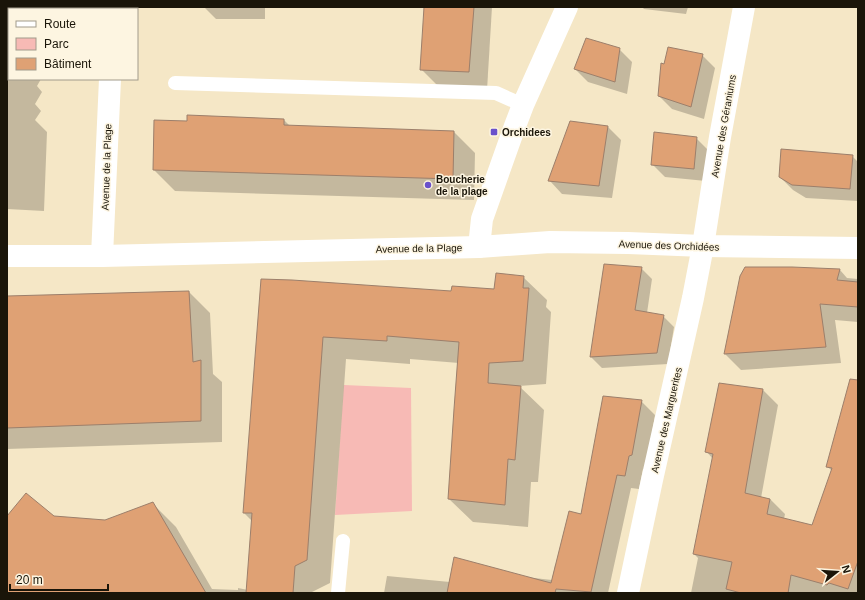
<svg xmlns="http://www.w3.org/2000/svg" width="865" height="600" font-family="Arial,sans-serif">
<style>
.green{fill:#f7bab5}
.shadow{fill:#0003}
.building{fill:#dfa174;stroke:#9c7f6b}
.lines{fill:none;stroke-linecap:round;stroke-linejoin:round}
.lane{stroke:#fff;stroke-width:14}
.street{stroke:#fff;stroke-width:22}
.poi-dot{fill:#6a51cb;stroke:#fdf5e1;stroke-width:1.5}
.labels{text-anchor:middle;stroke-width:3;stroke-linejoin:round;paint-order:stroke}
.street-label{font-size:10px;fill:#1a1509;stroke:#fdf5e1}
.poi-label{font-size:10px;font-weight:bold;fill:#1a1509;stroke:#fdf5e1;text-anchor:start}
</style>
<rect width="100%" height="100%" fill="#f5e7c6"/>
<polygon class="green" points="344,385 411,388 412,511 335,515"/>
<g class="shadow">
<polygon points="7,7 46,7 45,9 9,9 9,79 41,79 37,86 42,92 35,104 41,111 35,120 47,132 44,211 7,209"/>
<polygon points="204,7 265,7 265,19 216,19"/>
<polygon points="425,7 492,7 487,90 439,87 421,69"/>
<polygon points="642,7 688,7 686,14 644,9"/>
<polygon points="619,49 632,62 627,94 588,82 575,69"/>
<polygon points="702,55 715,68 704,119 672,109 659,96 665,65"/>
<polygon points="215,117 284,120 290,126 454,132 475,153 474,200 175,191 154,170"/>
<polygon points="570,122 608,127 621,140 612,198 562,194 550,181"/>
<polygon points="696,138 709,151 706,181 665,177 652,164"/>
<polygon points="852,156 858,162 858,201 806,198 793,190 780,177"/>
<polygon points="641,268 652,279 647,313 663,316 674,327 668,364 602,368 591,357"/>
<polygon points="840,270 847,278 858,279 858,322 835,320 841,363 741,370 725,354 741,276"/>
<polygon points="523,277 547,300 546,307 551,312 546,384 519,386 544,410 538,482 531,482 528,527 473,522 449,499 459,363 410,359 410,364 346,359 330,583 310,593 7,593 7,543 29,535 7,514 106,521 153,504 176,527 212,589 238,590 238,588 248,590 252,521 244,513 262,280 452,293 495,290"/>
<polygon points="189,292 210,313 213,374 222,382 222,442 7,449 7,297"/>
<polygon points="719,384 763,390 778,405 761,498 770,499 785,514 784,519 813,526 832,471 827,466 858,403 858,593 691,593 698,558 694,554 713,459 706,451"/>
<polygon points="641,401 655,415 646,469 643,469 639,489 631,488 608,593 384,593 387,576 450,582 525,577 552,580 555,565 556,565"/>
</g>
<g class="building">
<polygon points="424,7 474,7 469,72 420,70"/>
<polygon points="586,38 620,48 615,82 574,69"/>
<polygon points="668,47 703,54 691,107 658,96 661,63 664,64"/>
<polygon points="187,115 284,119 284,125 454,131 453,179 153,170 154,120 187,121"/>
<polygon points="570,121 608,126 599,186 548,181"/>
<polygon points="654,132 697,137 694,169 651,165"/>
<polygon points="781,149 853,155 850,189 792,185 779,177"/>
<polygon points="604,264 642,267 635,310 664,315 657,353 590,357"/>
<polygon points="745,267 792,267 840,269 837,280 858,282 858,307 820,304 826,347 724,354 740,276"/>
<polygon points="496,273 524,276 523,288 529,288 523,361 489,363 488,383 521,386 515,460 508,459 505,505 448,499 454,409 459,342 387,336 387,341 323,337 307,560 295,566 293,593 246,593 252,513 243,513 261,279 292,280 451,291 452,286 494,289"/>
<polygon points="189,291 193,362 201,360 201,421 7,428 7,296"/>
<polygon points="850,379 858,380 858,561 848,589 829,583 827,585 791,575 788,593 741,593 726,589 732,562 693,554 713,454 705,452 719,383 763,389 745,493 770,499 767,514 812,525 832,468 826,467"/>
<polygon points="603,396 642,400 632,455 629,456 625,476 617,475 591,592 556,589 555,593 447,593 454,557 551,583 569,511 581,514"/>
<polygon points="26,493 54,516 105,520 153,502 206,593 7,593 7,516"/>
</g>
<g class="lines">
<g class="lane">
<polyline points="175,83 496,93 523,105"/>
<polyline points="338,593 343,541"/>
</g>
<g class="street">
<polyline points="111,9 111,7"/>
<polyline points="479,247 482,219 515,126 523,105 567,7"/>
<polyline points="7,256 102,256 479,247 550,242 628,243 703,246 858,248"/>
<polyline points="102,256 110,79"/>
<polyline points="628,593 652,480 693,298 703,246 720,137 744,7"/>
</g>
</g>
<g class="poi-dot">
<rect x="490" y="128" width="8" height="8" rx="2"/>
<circle cx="428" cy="185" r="4"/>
</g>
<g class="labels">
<g class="street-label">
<text transform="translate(723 126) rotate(-80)" y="4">Avenue des Géraniums</text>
<text transform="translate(106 167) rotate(-88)" y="4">Avenue de la Plage</text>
<text transform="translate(669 245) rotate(2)" y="4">Avenue des Orchidées</text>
<text transform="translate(419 248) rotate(-1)" y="4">Avenue de la Plage</text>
<text transform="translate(666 420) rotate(-77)" y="4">Avenue des Marguerites</text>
</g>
<g class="poi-label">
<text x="502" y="136">Orchidees</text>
<text x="436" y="183">Boucherie<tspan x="436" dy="12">de la plage</tspan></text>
</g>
</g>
<rect width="865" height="600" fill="none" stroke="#1a1509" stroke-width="16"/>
<rect x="8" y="8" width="130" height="72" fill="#fdf5e1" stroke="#a29b8b"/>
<rect x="16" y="21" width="20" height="6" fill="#ffffff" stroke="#a29b8b"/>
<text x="44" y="28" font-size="12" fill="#1a1509">Route</text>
<rect x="16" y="38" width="20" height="12" fill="#f7bab5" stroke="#a29b8b"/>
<text x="44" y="48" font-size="12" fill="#1a1509">Parc</text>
<rect x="16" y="58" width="20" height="12" fill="#dfa174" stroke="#a29b8b"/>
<text x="44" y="68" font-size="12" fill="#1a1509">Bâtiment</text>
<g transform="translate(837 572) rotate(73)" stroke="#fdf5e1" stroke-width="3" paint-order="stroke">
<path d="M0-3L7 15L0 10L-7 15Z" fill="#1a1509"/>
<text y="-6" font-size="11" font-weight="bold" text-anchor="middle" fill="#1a1509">N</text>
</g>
<path d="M10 584v6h98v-6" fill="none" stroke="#1a1509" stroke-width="2"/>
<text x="16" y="584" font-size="12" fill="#1a1509" stroke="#fdf5e1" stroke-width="3" paint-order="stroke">20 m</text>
</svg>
